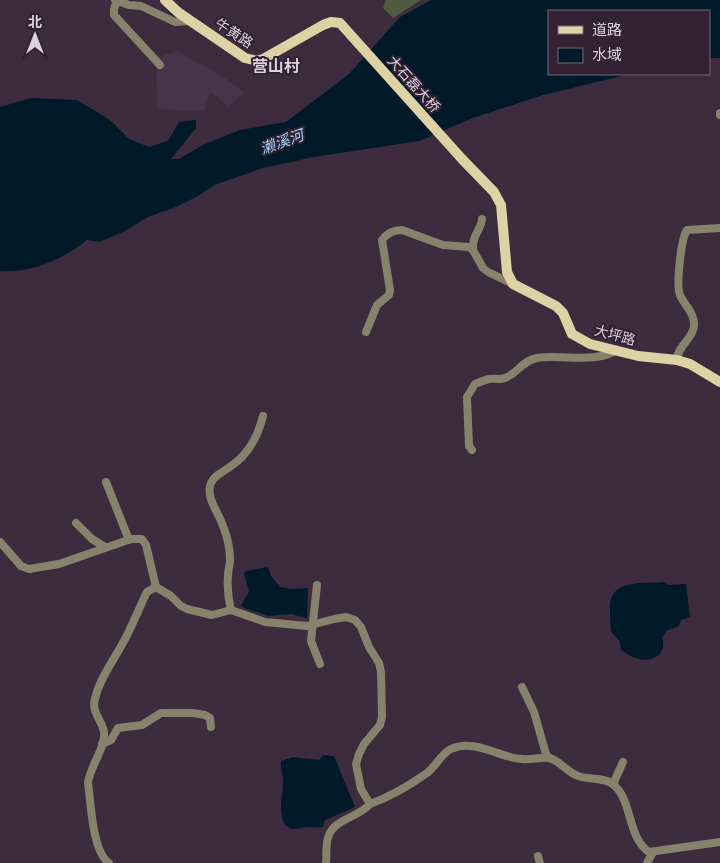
<svg xmlns="http://www.w3.org/2000/svg" width="720" height="863" font-family="'PT Sans Narrow','Noto Sans SC',sans-serif">
<style>
.built{fill:#49334b}
.green{fill:#505b3f}
.water{fill:#011a29}
.lines{fill:none;stroke-linecap:round;stroke-linejoin:round}
.minor{stroke:#87826c;stroke-width:8}
.major{stroke:#dcd2a3;stroke-width:10}
.labels{text-anchor:middle;stroke-width:4;stroke-linejoin:round;paint-order:stroke}
.street-label{font-size:14px;fill:#dcd1dd;stroke:#322233}
.water-label{font-size:15px;font-style:italic;fill:#9ad6fd;stroke:#322233}
.quarter-label{font-size:16px;font-weight:bold;fill:#dcd1dd;stroke:#322233}
</style>
<rect width="100%" height="100%" fill="#3c2c3e"/>
<polygon class="built" points="177,51 225,78 244,93 228,106 210,91 204,111 157,109 156,58"/>
<polygon class="green" points="386,0 421,0 393,18 383,8"/>
<g class="water">
<path d="M431,0H720V58H709V11H549V74H630L543,95L473,118L419,141L314,157L263,168L214,185L198,196L176,207L148,217L123,232L99,242L87,240C62,260 32,273 0,271V107L31,98L77,100L110,120L129,139L149,147L168,141L179,122L196,120V128L171,159H179L203,145L240,130L286,122L349,74L400,17Z"/>
<polygon points="268,567 271,576 280,587 291,589 308,588 307,618 291,614 269,616 244,608 241,605 249,592 244,574 246,571"/>
<path d="M664,582L669,585L686,584L690,617L681,620L679,626L666,631L662,638C668,652 653,663 639,659C633,658 627,654 621,650C621,638 614,638 611,630C610,624 610,616 610,610C608,578 643,584 664,582Z"/>
<path d="M323,755L334,756L355,807L325,820L323,827C317,828 312,827 307,827C303,827 299,829 295,829C274,828 283,795 283,784C284,776 280,771 281,761L293,757L319,760Z"/>
</g>
<g class="lines">
<g class="minor">
<polyline points="115,0 129,5 141,6 175,22 191,21"/>
<polyline points="117,1 114,9 114,15 160,65"/>
<polyline points="720,113 720,115"/>
<path d="M473,250C472,234 481,231 482,219"/>
<path d="M366,332L377,305L389,295L390,290L382,240C387,233 394,230 402,230L443,245L469,247L473,250L483,268L488,272L513,284"/>
<path d="M677,360C677,346 693,339 694,326C695,313 684,305 680,295C676,285 681,238 687,230L720,228"/>
<path d="M472,450L469,446L467,397L475,384C480,382 484,380 489,379C494,378 500,380 505,378C517,374 523,360 537,358C563,354 594,364 617,350"/>
<polyline points="106,482 129,540"/>
<polyline points="76,523 92,539 105,547"/>
<path d="M0,542L21,566L29,569L59,564L131,539H142L146,545L156,587L171,596L181,606L187,609L212,615L231,610L265,622L307,626L334,619L346,617L355,620L361,627L369,647L379,663L381,672L382,717L380,725L364,744L359,754L356,764L361,789L370,804C390,797 410,785 427,773C436,766 441,754 451,749C474,738 500,758 522,759C530,760 540,757 549,758C559,760 567,772 578,776C589,780 605,777 614,785C633,802 627,837 649,852L720,842"/>
<polyline points="317,585 311,641 320,664"/>
<path d="M231,610C228,598 227,587 228,575C228,570 230,565 230,560C230,550 227,536 223,526C219,513 205,497 211,483C214,475 225,471 231,466C249,454 258,436 263,416"/>
<polyline points="522,687 534,712 546,754 549,758"/>
<polyline points="102,744 111,740 118,728 142,725 161,713 193,713 205,715 210,718 211,727"/>
<polyline points="613,784 623,762"/>
<polyline points="538,856 540,863"/>
<path d="M109,863C92,851 91,803 88,783C90,766 106,747 104,732C102,720 91,712 95,699C99,681 111,664 120,648C131,630 138,610 147,592L156,587"/>
<path d="M326,863C327,854 325,844 329,835C335,819 359,817 370,804"/>
<polyline points="647,863 653,852"/>
</g>
<polyline class="major" points="165,0 179,13 245,58 257,61 263,59 323,25 331,22 340,23 462,159 494,192 501,205 507,272 513,284 556,306 563,313 572,334 590,344 638,356 677,360 690,364 720,382"/>
</g>
<g class="labels">
<g class="street-label">
<text transform="translate(234 33) rotate(33)" y="5">牛黄路</text>
<text transform="translate(414 84) rotate(48)" y="5">大石磊大桥</text>
<text transform="translate(615 335) rotate(15)" y="5">大坪路</text>
</g>
<g class="water-label">
<text transform="translate(282 142) rotate(-20)" y="5">濑溪河</text>
</g>
<g class="quarter-label">
<text x="276" y="72">营山村</text>
</g>
</g>
<rect x="548" y="10" width="162" height="65" fill="#322233" stroke="#766877"/>
<rect x="558" y="26" width="25" height="8" fill="#dcd2a3" stroke="#766877"/>
<text x="592" y="35" font-size="15" fill="#dcd1dd">道路</text>
<rect x="558" y="48" width="25" height="15" fill="#011a29" stroke="#766877"/>
<text x="592" y="60" font-size="15" fill="#dcd1dd">水域</text>
<g transform="translate(35 35)" stroke="#322233" stroke-width="4" paint-order="stroke">
<path d="M0-4L9 19L0 12L-9 19Z" fill="#dcd1dd"/>
<text y="-8" font-size="14" font-weight="bold" text-anchor="middle" fill="#dcd1dd">北</text>
</g>
</svg>
